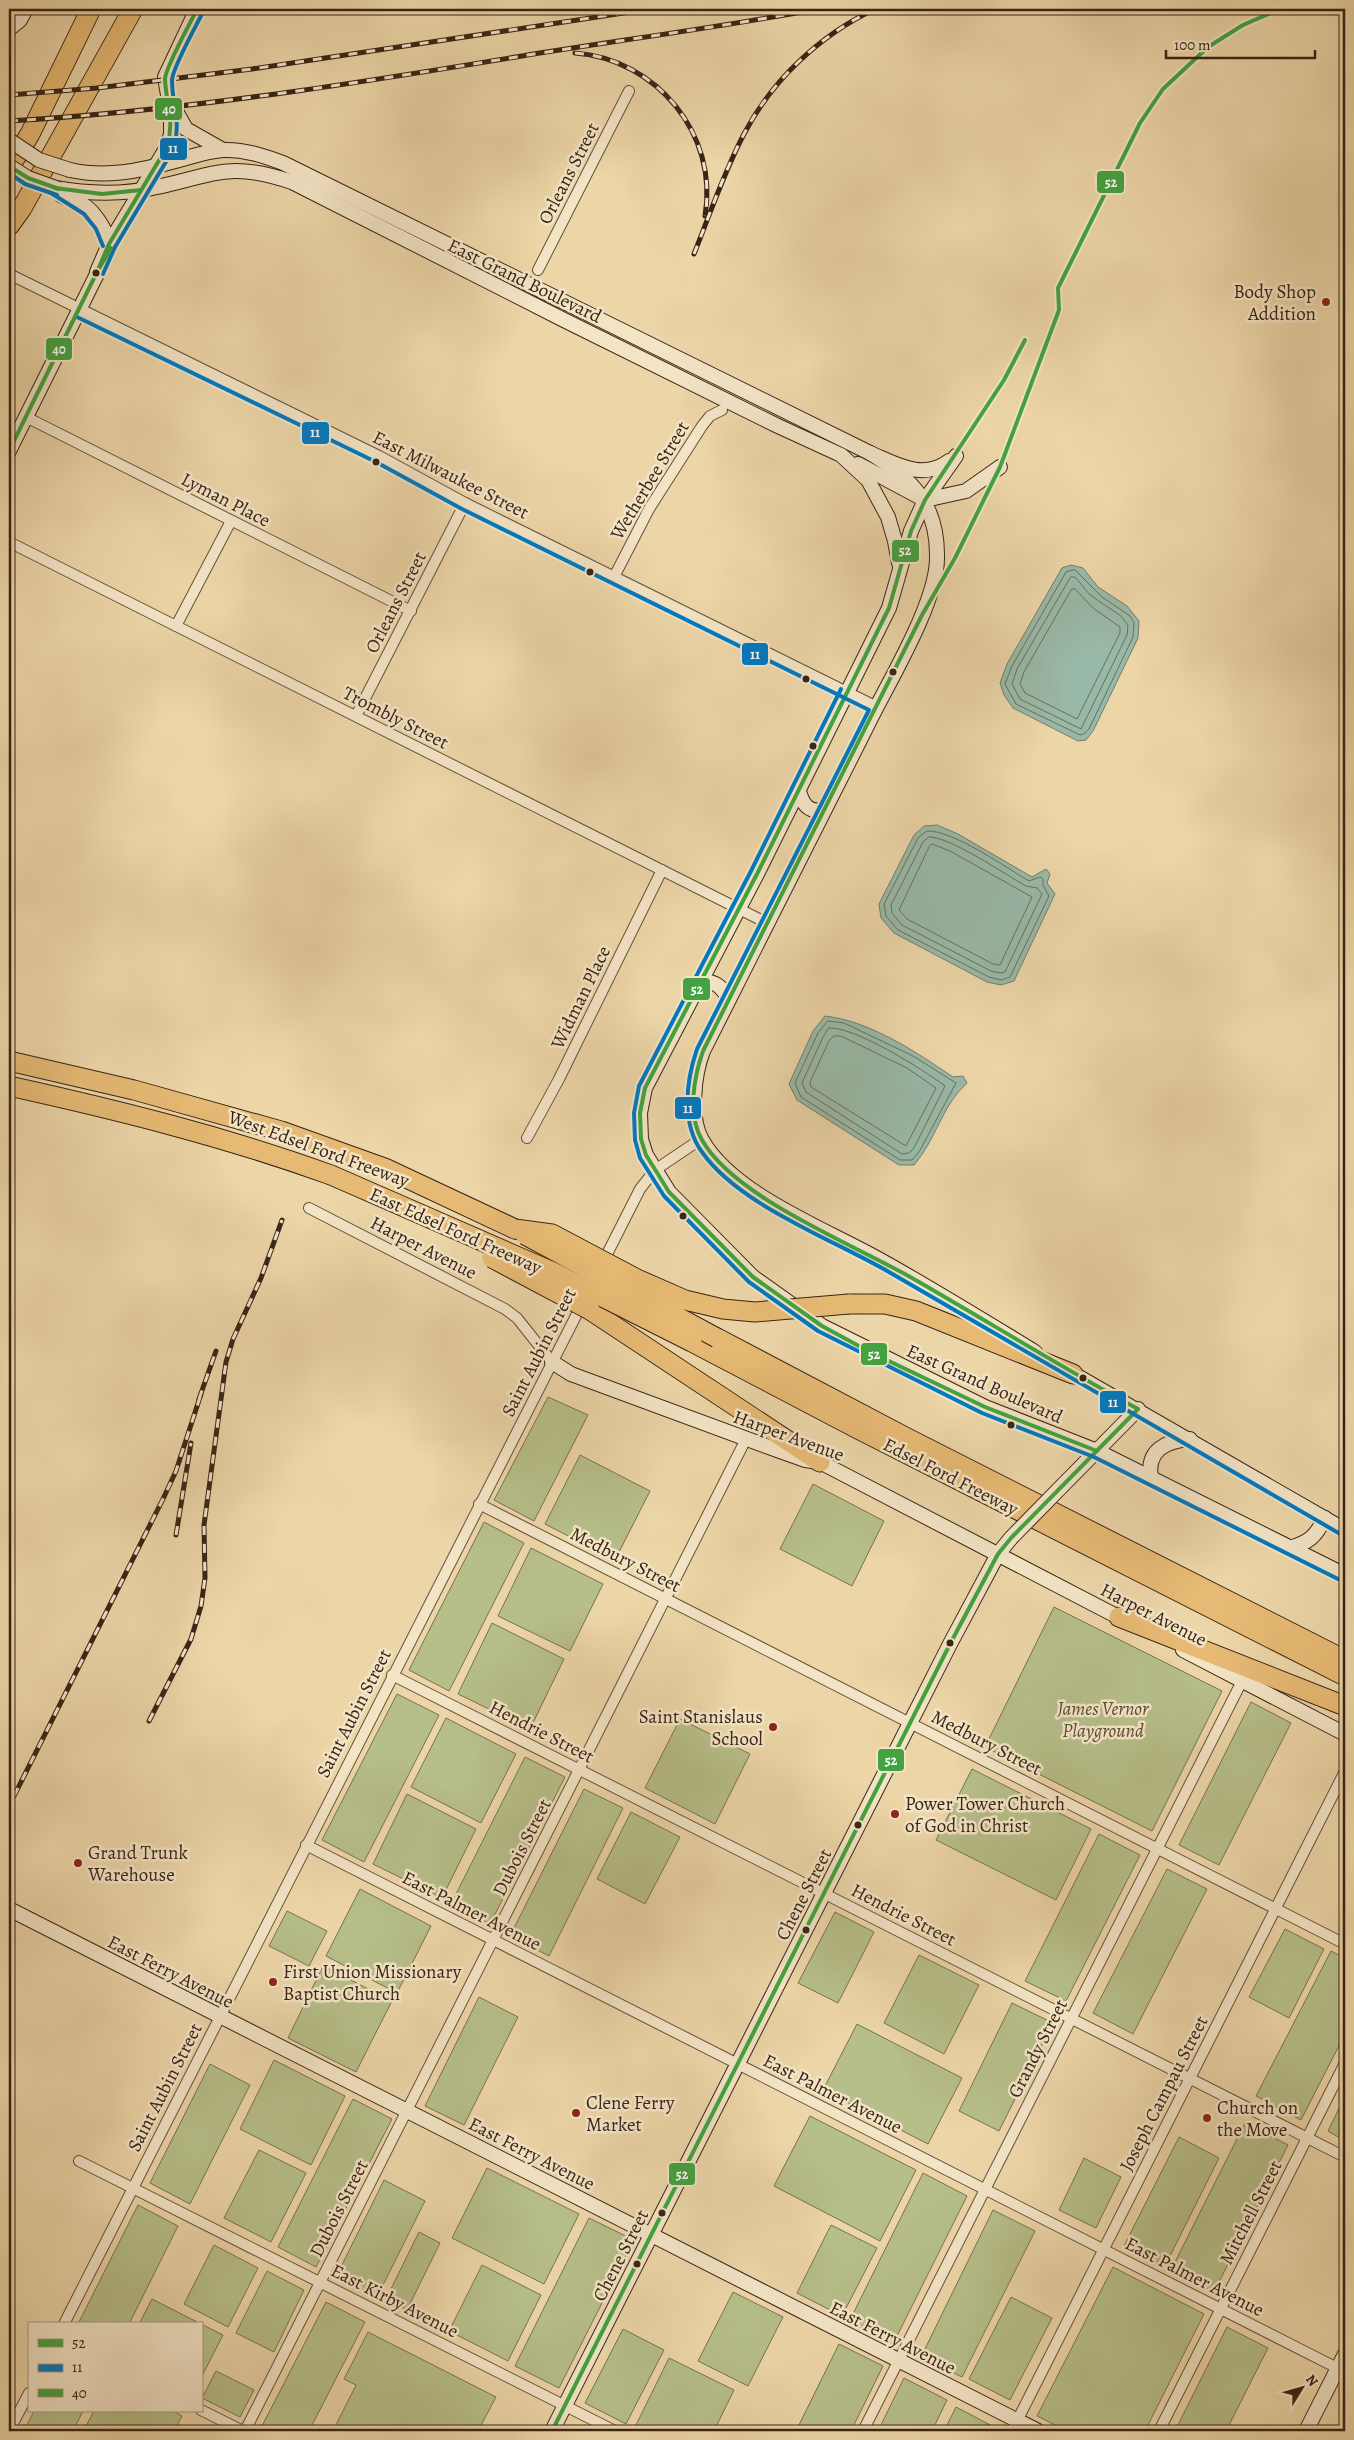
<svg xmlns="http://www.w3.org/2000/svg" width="1354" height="2440" font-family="Alegreya,serif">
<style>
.green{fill:#b6be89;stroke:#78714f}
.water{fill:#99b9a8;stroke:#737d6d}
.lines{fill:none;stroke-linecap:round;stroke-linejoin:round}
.shore{stroke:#696e5e;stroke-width:1}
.street-casing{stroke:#66503a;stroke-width:12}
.secondary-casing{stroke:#392415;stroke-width:16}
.highway-casing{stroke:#392415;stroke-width:21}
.street{stroke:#f3e4c6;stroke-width:10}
.secondary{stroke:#f3e4c6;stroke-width:14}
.highway{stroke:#e6ba74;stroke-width:19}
.rail-casing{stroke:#392415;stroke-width:5}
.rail{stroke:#f3e4c6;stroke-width:3;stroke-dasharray:9;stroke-linecap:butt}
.secondary-bridge-casing{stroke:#392415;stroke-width:16;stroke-linecap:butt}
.highway-bridge-casing{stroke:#392415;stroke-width:21;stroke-linecap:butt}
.secondary-bridge{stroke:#f3e4c6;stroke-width:14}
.highway-bridge{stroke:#e6ba74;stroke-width:19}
.bus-1-casing{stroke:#f3e4c6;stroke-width:8}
.bus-2-casing{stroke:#f3e4c6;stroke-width:8}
.bus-3-casing{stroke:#f3e4c6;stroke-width:8}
.bus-1{stroke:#43a340;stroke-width:4}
.bus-2{stroke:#0079c2;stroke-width:4}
.bus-3{stroke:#43a340;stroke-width:4}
.bus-dot{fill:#392415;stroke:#f3e4c6;stroke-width:2}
.poi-dot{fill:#8f2418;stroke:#f3e4c6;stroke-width:2}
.labels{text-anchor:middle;stroke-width:5;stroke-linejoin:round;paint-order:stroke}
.street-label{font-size:19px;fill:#392415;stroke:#f3e4c6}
.poi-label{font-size:19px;fill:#392415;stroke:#f3e4c6;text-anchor:start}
.park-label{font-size:19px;font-style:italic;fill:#584a32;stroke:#f3e4c6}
.line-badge{stroke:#f3e4c6;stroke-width:2}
.badge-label{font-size:14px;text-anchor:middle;font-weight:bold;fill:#fff}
</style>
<rect width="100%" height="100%" fill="#ecd5a7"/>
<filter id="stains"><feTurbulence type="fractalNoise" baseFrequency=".004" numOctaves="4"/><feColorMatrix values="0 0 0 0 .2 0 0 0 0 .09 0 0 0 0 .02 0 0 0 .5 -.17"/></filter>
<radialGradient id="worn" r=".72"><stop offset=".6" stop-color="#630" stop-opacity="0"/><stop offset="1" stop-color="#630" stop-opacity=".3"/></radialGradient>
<g class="green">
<polygon points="548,1397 588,1415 534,1521 494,1500"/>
<polygon points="580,1455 650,1491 615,1560 545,1524"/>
<polygon points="813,1484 884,1521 852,1586 780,1549"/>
<polygon points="484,1522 524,1543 449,1691 409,1670"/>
<polygon points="531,1548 603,1584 570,1651 498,1616"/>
<polygon points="1054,1607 1222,1691 1152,1831 985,1747"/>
<polygon points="492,1623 564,1659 530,1729 458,1694"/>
<polygon points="397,1694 439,1715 364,1862 322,1840"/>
<polygon points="1251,1702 1291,1723 1219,1865 1179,1845"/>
<polygon points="446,1718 516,1754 481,1823 411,1787"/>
<polygon points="680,1719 750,1754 715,1824 645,1788"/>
<polygon points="525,1757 565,1777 490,1924 451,1904"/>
<polygon points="972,1769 1091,1829 1056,1900 936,1840"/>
<polygon points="584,1789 623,1808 549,1956 510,1936"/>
<polygon points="407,1794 476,1829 442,1898 373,1864"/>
<polygon points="631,1812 680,1837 645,1904 597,1879"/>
<polygon points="1099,1834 1140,1855 1066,2001 1025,1981"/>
<polygon points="1167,1869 1207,1889 1133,2034 1093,2013"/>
<polygon points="360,1889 431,1926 397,1993 326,1956"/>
<polygon points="287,1911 327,1931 309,1966 269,1946"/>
<polygon points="835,1912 874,1932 838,2003 798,1983"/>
<polygon points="1285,1929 1324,1949 1289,2018 1249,1997"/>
<polygon points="1331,1951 1345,1958 1345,2034 1301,2120 1256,2096"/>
<polygon points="919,1955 979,1985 944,2054 884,2023"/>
<polygon points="323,1966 392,2001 356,2072 288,2038"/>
<polygon points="479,1997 518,2017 464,2125 425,2106"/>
<polygon points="1012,2003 1053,2023 999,2131 959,2111"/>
<polygon points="857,2024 962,2078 928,2144 823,2090"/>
<polygon points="274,2060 345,2096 311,2165 240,2129"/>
<polygon points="210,2064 250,2085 190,2204 150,2183"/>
<polygon points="1345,2096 1345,2141 1328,2131"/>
<polygon points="353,2099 392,2119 316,2267 278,2247"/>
<polygon points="810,2116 916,2170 880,2241 774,2186"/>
<polygon points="1245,2123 1288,2145 1214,2292 1171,2270"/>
<polygon points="1179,2137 1219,2158 1165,2266 1124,2246"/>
<polygon points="259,2150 306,2173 271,2242 224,2218"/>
<polygon points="1084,2158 1121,2177 1096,2228 1059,2210"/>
<polygon points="487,2168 579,2214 544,2284 452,2238"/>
<polygon points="923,2173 967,2196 893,2344 849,2322"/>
<polygon points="384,2180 425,2201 377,2297 336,2277"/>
<polygon points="138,2205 178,2226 129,2324 78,2324"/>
<polygon points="993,2210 1035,2231 962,2377 921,2357"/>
<polygon points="589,2218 634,2240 559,2388 515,2366"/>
<polygon points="831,2225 877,2248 842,2316 797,2293"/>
<polygon points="419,2232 440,2243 407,2310 386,2299"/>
<polygon points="214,2245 258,2268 228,2327 184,2304"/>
<polygon points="482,2265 541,2295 508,2361 449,2331"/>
<polygon points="1113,2267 1204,2314 1145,2431 1067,2431 1037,2416"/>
<polygon points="267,2271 304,2290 274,2352 236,2333"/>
<polygon points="733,2292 783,2317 748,2386 698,2361"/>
<polygon points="1011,2297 1052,2318 1010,2400 969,2379"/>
<polygon points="152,2299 201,2324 139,2324"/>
<polygon points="326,2302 365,2322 309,2431 273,2431 262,2426"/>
<polygon points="201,2324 223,2335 201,2378"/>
<polygon points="1227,2327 1268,2348 1226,2431 1175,2431"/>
<polygon points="623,2329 664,2350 626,2424 585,2403"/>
<polygon points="368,2332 496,2397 478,2431 333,2431 356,2385 344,2379"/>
<polygon points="839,2344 883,2366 851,2431 796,2431"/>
<polygon points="669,2358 734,2390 714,2431 643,2431 635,2427"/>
<polygon points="216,2371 254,2390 240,2417 202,2398"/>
<polygon points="904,2378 947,2400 932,2431 878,2431"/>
<polygon points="956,2407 996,2428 995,2431 944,2431"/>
<polygon points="34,2411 83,2411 73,2431 24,2431"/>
<polygon points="94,2411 173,2411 182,2416 174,2431 91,2431 85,2428"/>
</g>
<g class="water">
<polygon points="1071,565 1083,568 1098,587 1127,606 1139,621 1138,638 1093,731 1086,740 1078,741 1013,708 1004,695 1000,683 1007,664 1062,568"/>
<polygon points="937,825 958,834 1032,877 1046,869 1050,874 1047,883 1055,894 1014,981 1001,985 987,982 894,933 881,918 879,904 914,835 924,826"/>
<path d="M825,1016C870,1021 916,1052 953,1077L963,1076L967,1083C942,1105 936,1140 914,1165H899L797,1100L789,1084L813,1031Z"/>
</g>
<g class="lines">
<g class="shore">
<polygon points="1075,570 1102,597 1130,616 1134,623 1133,637 1089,729 1084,734 1080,735 1016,704 1005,684 1012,666 1066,572"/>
<polygon points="1071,577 1075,577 1090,595 1121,616 1128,625 1127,635 1081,729 1020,699 1012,684 1017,669"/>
<polygon points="1072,589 1075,589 1093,608 1120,627 1120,633 1077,719 1025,693 1020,684 1024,672"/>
<path d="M927,831C953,830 1005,867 1029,881L1040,877L1043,879V885L1049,896L1010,977L1001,980L989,977L898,930L886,916L884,904L918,838Z"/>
<path d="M929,837C949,836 1006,875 1026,886L1037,888L1042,894L1005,972L1000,973L991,971L902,925L892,913L891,905L923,842Z"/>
<polygon points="932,844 950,851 1032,897 1000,965 993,964 907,919 899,910 929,847"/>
<polygon points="828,1021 844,1023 913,1056 956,1083 919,1152 912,1160 900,1160 801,1097 795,1083 818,1033"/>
<path d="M829,1028C854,1026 924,1070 945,1086L914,1148L909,1153L902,1154L806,1092L802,1083L823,1037Z"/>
<polygon points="834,1036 841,1036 907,1068 936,1088 906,1146 811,1087 810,1082 829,1041"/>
</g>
<g class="street-casing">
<g id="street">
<polyline points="538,270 629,91"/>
<polyline points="9,274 379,456 465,503 877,707"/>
<polyline points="26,417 411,611"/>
<polyline points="9,542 767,923"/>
<polyline points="614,577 649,509 702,426 710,416 722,410"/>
<polyline points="176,626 231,521"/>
<polyline points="356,716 465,503"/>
<polyline points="527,1138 559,1079 662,870"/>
<polyline points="309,1208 505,1309 517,1318 552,1362"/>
<polyline points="602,1264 640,1189 655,1170 701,1139"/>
<polyline points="479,1504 1345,1944"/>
<polyline points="392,1675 1345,2157"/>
<polyline points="306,1845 1345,2372"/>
<polyline points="79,2161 615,2431"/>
<polyline points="64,2324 583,1302"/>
<polyline points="201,2410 243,2431"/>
<polyline points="9,2431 29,2393"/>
<polyline points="245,2431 746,1439"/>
<polyline points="863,2431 1242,1681"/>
<polyline points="1012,2431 1345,1771"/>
<polyline points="1159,2431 1345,2063"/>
</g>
</g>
<g class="secondary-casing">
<g id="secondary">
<polyline points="9,29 20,20 26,9"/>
<polyline points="173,106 186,129 223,150"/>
<path d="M70,170C106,178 140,171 175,161C191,157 207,151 223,150C244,149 264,156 283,163L870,453C896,464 923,481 949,461"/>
<path d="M55,188C89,194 123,195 157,187C216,174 230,161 292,182L564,320L778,426L841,455L868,480L888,517L895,541L899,563"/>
<path d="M62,196C67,199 72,198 77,201C93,208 106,229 109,244"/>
<polyline points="97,272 109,244 167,147 171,134 171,113 165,77 197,9"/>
<polyline points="9,451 101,266"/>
<path d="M870,453C913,479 938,505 937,558C937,603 889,681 868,724C813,833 758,942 703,1051C694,1074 689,1118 702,1140C733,1195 828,1230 882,1261C934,1290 984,1321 1035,1352"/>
<polyline points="956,456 925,500 911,531 889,608 757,874 645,1088 640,1113 641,1139 646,1155 669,1192 753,1277 822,1326 985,1407 1097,1451 1345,1575"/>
<polyline points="858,464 925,500 966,491 1000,467"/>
<path d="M798,788C802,803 807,813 824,810"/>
<path d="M699,982C715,980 721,986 729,999"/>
<polyline points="552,1362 571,1374 777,1450 805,1460 820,1462 1126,1621"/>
<polyline points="1065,1369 1345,1530"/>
<path d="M1151,1478C1146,1450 1166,1441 1190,1439"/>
<polyline points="1064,1484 1138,1409"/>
<path d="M1289,1548C1309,1543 1316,1536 1325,1518"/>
<polyline points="1183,1650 1345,1734"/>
<polyline points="9,1909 1038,2431"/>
<polyline points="552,2431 950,1644 998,1554 1011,1538"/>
<polyline points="1306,2431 1345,2354"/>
</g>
</g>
<g class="highway-casing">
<g id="highway">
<polyline points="9,168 30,134 91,9"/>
<polyline points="9,226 22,208 133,9"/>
<polyline points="9,1061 134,1090 281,1131 387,1169 515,1229"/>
<path d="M9,1086C118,1110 226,1137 331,1175"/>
<polyline points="849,1304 885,1304 916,1311 1073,1374"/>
<polyline points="590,1310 820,1462"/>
<polyline points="717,1338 909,1439 1345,1660"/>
<polyline points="692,1342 858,1429 1345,1676"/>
<polyline points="1119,1617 1345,1706"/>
</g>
</g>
<use href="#street" class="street"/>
<use href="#secondary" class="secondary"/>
<use href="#highway" class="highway"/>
<g class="rail-casing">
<g id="rail">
<path d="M575,53C656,59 719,134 705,216"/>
<polyline points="9,95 97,88 252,69 650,9"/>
<path d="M9,121C181,111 352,84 522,56C621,40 720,27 819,9"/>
<path d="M694,254C710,214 724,172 744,134C772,80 820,35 875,9"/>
<polyline points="199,1399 216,1351"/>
<polyline points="176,1535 191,1443"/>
<polyline points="149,1721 191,1639 201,1606 205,1578 204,1525 226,1362 233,1339 261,1278 282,1220"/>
<polyline points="14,1796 163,1499 176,1471 201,1394"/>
</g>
</g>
<use href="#rail" class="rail"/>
<g class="secondary-bridge-casing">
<g id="secondary-bridge">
<polyline points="9,140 39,160 70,170"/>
<polyline points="9,166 28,178 59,189"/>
<polyline points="1011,1538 1064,1484"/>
</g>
</g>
<g class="highway-bridge-casing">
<g id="highway-bridge">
<polyline points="331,1175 553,1272 692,1342"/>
<polyline points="515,1229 552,1234 637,1279 685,1300 723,1309 755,1312 849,1304"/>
<polyline points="525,1235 717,1338"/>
<polyline points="492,1258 590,1310"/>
</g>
</g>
<use href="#secondary-bridge" class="secondary-bridge"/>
<use href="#highway-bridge" class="highway-bridge"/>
<g class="bus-1-casing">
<g id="bus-1">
<polyline points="1025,340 1004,380 925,500 911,531 889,608 757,874 645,1088 640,1113 641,1139 646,1155 669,1192 753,1277 822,1326 870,1352 985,1407 1097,1451"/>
<path d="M552,2431L950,1644L998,1554L1011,1538L1138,1409C1061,1367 987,1321 912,1278C853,1244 735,1198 702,1140C687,1114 694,1077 703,1051L922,615L955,558L1000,467L1059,310L1058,288L1140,123L1163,89L1208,47L1243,25L1280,9"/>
</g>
</g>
<g class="bus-2-casing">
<g id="bus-2">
<polyline points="9,173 25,184 57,195"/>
<polyline points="51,193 84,214 96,229 103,246"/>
<path d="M103,274L115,247L173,150C182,120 172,107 172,80C172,69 197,24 203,12"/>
<path d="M77,317L376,462L462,509L869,710L697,1049C686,1081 681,1123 702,1152C739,1205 832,1239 889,1272C1040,1359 1191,1447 1342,1535"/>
<polyline points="841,689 751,871 639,1086 634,1113 635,1140 640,1158 664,1196 749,1282 818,1331 982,1413 1094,1457 1342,1581"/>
</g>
</g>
<g class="bus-3-casing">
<g id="bus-3">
<polyline points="9,166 28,178 59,189"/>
<polyline points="55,188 102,194 141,190"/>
<path d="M97,272L109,244L167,147C175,120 166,104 165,79C165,68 191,22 197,9"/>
<polyline points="9,451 97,272 111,248"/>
</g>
</g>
<use href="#bus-1" class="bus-1"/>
<use href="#bus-2" class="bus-2"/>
<use href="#bus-3" class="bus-3"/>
</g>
<g class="bus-dot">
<circle cx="96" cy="273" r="4.5"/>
<circle cx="376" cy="462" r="4.5"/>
<circle cx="590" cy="572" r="4.5"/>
<circle cx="893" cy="672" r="4.5"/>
<circle cx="806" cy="679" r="4.5"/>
<circle cx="813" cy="746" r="4.5"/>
<circle cx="683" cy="1216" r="4.5"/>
<circle cx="1083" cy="1378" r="4.5"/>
<circle cx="1011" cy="1425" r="4.5"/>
<circle cx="950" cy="1643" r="4.5"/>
<circle cx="858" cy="1825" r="4.5"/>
<circle cx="806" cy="1930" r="4.5"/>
<circle cx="662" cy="2213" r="4.5"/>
<circle cx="637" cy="2264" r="4.5"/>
</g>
<g class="poi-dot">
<circle cx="1326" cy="302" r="5"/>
<circle cx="773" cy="1727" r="5"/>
<circle cx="895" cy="1814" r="5"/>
<circle cx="78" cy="1863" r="5"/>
<circle cx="273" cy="1982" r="5"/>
<circle cx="576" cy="2113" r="5"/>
<circle cx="1207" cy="2118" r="5"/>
</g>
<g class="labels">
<g class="street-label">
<text transform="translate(568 173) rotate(-63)" y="7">Orleans Street</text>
<text transform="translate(525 280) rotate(26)" y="7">East Grand Boulevard</text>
<text transform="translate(451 474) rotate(27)" y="7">East Milwaukee Street</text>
<text transform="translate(649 480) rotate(-59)" y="7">Wetherbee Street</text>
<text transform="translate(226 499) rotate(27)" y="7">Lyman Place</text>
<text transform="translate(395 602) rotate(-63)" y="7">Orleans Street</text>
<text transform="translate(396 717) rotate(27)" y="7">Trombly Street</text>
<text transform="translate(580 997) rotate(-64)" y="7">Widman Place</text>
<text transform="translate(319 1148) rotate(20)" y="7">West Edsel Ford Freeway</text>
<text transform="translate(456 1230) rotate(24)" y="7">East Edsel Ford Freeway</text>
<text transform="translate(424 1247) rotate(27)" y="7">Harper Avenue</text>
<text transform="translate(538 1352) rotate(-63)" y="7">Saint Aubin Street</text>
<text transform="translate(985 1383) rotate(24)" y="7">East Grand Boulevard</text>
<text transform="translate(789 1435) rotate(20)" y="7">Harper Avenue</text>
<text transform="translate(951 1476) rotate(27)" y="7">Edsel Ford Freeway</text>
<text transform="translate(626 1559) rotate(27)" y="7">Medbury Street</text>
<text transform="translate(1154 1614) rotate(27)" y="7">Harper Avenue</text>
<text transform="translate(353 1713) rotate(-63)" y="7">Saint Aubin Street</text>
<text transform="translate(542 1731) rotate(27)" y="7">Hendrie Street</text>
<text transform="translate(987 1742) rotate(27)" y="7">Medbury Street</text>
<text transform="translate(521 1847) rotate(-63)" y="7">Dubois Street</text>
<text transform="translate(803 1894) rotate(-63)" y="7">Chene Street</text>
<text transform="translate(472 1910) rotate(27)" y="7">East Palmer Avenue</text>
<text transform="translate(904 1914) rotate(27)" y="7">Hendrie Street</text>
<text transform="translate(171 1971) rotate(27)" y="7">East Ferry Avenue</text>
<text transform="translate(1037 2048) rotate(-63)" y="7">Grandy Street</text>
<text transform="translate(164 2087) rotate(-63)" y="7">Saint Aubin Street</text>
<text transform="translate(833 2093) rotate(27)" y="7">East Palmer Avenue</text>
<text transform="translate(1163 2093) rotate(-63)" y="7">Joseph Campau Street</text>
<text transform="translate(532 2153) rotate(27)" y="7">East Ferry Avenue</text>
<text transform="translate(338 2208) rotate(-63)" y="7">Dubois Street</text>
<text transform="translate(1250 2212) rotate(-63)" y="7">Mitchell Street</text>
<text transform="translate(620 2255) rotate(-63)" y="7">Chene Street</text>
<text transform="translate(1195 2276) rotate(27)" y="7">East Palmer Avenue</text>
<text transform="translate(395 2300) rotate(27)" y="7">East Kirby Avenue</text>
<text transform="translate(893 2337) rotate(27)" y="7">East Ferry Avenue</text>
</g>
<g class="poi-label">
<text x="1316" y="298" text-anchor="end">Body Shop<tspan x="1316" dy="22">Addition</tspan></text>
<text x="763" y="1723" text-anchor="end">Saint Stanislaus<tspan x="763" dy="22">School</tspan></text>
<text x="905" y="1810">Power Tower Church<tspan x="905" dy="22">of God in Christ</tspan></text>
<text x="88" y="1859">Grand Trunk<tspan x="88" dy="22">Warehouse</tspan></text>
<text x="283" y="1978">First Union Missionary<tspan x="283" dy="22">Baptist Church</tspan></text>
<text x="586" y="2109">Clene Ferry<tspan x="586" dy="22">Market</tspan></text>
<text x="1217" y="2114">Church on<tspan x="1217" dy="22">the Move</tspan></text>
</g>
<g class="park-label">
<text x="1103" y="1715">James Vernor<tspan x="1103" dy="22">Playground</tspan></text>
</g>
</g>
<g class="line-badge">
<rect x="154" y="97" width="29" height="24" rx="5" fill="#43a340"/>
<rect x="159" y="137" width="29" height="24" rx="5" fill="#0079c2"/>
<rect x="1096" y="170" width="29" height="24" rx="5" fill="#43a340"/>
<rect x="45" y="337" width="28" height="24" rx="5" fill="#43a340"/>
<rect x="301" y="421" width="29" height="24" rx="5" fill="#0079c2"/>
<rect x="891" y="539" width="29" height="24" rx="5" fill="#43a340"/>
<rect x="741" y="642" width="28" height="24" rx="5" fill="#0079c2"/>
<rect x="682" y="977" width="29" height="24" rx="5" fill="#43a340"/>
<rect x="674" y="1096" width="28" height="24" rx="5" fill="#0079c2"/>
<rect x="860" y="1342" width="28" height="24" rx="5" fill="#43a340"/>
<rect x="1099" y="1390" width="28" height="24" rx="5" fill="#0079c2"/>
<rect x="877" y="1748" width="28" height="24" rx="5" fill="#43a340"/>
<rect x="668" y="2162" width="28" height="24" rx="5" fill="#43a340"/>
</g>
<g class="badge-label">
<text x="169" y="114">40</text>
<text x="173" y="153">11</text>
<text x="1111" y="187">52</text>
<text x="59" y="354">40</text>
<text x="315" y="437">11</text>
<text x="905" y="555">52</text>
<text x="755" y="659">11</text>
<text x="697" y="994">52</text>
<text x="688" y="1113">11</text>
<text x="874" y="1359">52</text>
<text x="1113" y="1407">11</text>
<text x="891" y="1765">52</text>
<text x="682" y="2179">52</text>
</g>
<rect width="1354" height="2440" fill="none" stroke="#ecd5a7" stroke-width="30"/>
<rect x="10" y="10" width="1334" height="2420" fill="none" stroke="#392415" stroke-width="2.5"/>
<rect x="15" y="15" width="1324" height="2410" fill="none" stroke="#392415"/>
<rect x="28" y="2322" width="175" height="90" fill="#f3e4c6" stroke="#a9977f"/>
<rect x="38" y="2339" width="25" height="8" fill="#43a340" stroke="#a9977f"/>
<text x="72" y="2348" font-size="15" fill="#392415">52</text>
<rect x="38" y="2364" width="25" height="8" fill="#0079c2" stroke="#a9977f"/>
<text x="72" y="2372" font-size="15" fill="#392415">11</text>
<rect x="38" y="2389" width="25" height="8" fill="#43a340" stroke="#a9977f"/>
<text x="72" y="2398" font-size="15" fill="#392415">40</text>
<g transform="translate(1302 2388) rotate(53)" stroke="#f3e4c6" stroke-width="4" paint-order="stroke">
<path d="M0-4L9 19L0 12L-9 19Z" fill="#392415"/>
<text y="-8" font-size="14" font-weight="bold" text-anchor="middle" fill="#392415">N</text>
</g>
<path d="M1166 50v8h149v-8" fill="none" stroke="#392415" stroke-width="2.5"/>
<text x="1174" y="50" font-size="15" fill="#392415" stroke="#f3e4c6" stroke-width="4" paint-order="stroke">100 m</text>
<rect width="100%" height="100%" filter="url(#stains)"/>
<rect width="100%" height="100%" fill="url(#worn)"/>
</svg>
